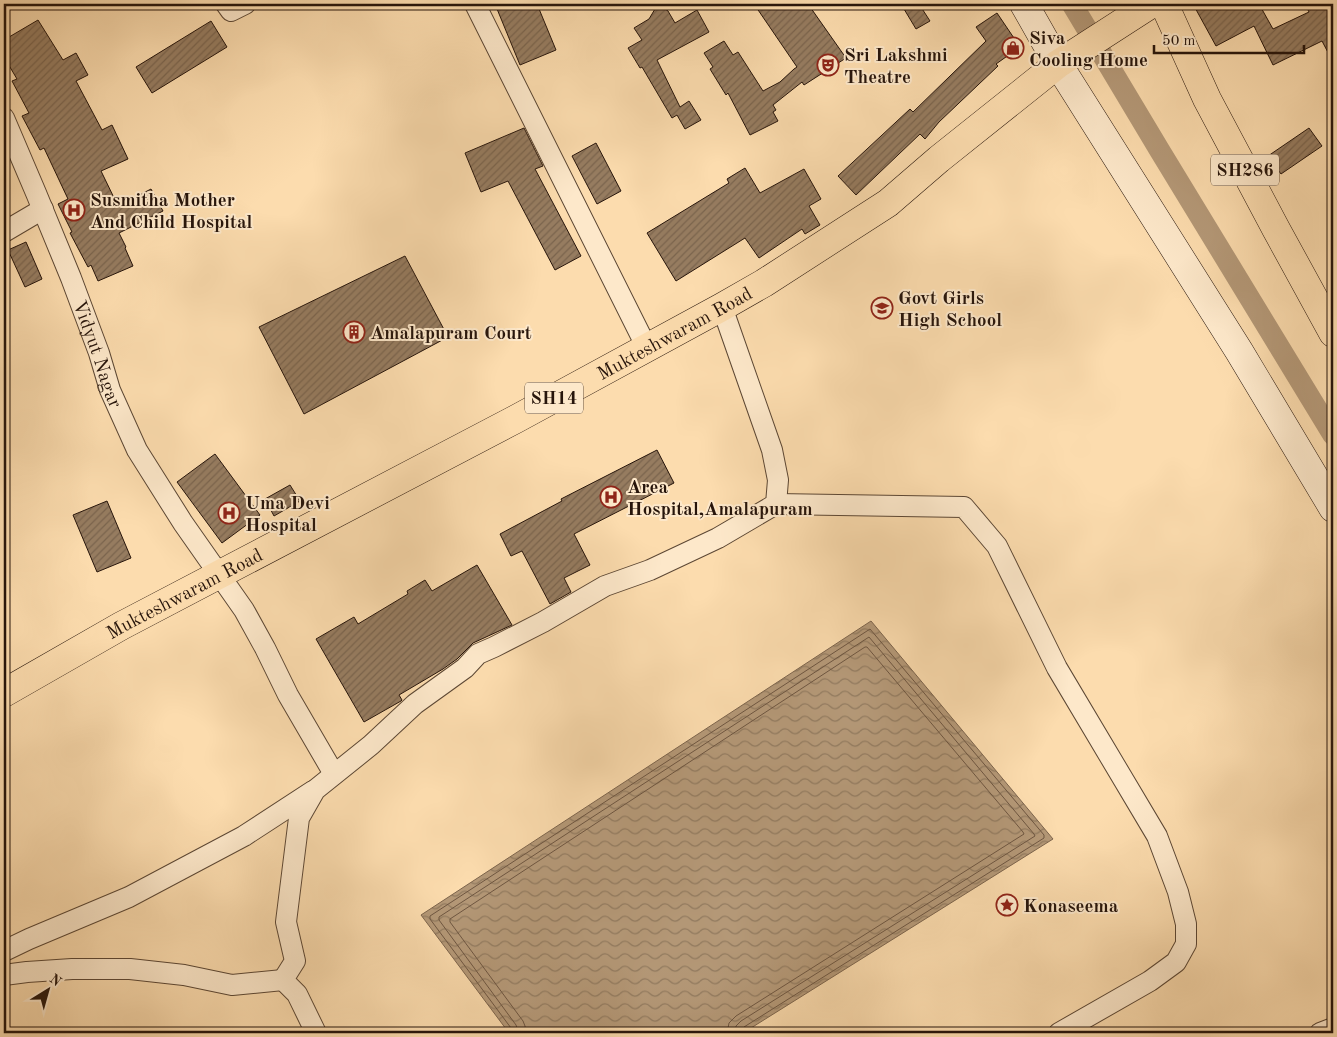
<svg xmlns="http://www.w3.org/2000/svg" width="1337" height="1037" font-family="'Old Standard TT',serif">
<style>
.water{fill:url(#water-waves);stroke:#7c644c}
.lines{fill:none;stroke-linecap:round;stroke-linejoin:round}
.shore{stroke:#6e5641;stroke-width:1}
.canal{stroke:#b49877;stroke-width:21}
.building{fill:url(#building-hatch);stroke:#27150b}
.street-casing{stroke:#5c4734;stroke-width:22}
.secondary-casing{stroke:#27150b;stroke-width:29}
.primary-casing{stroke:#27150b;stroke-width:29}
.street{stroke:#fde8ca;stroke-width:20}
.secondary{stroke:#fde8ca;stroke-width:28}
.primary{stroke:#fcdcae;stroke-width:28}
.labels{text-anchor:middle;stroke-width:4;stroke-linejoin:round;paint-order:stroke}
.shield{fill:#fde8ca;stroke:#675444;stroke-width:1}
.shield-label{font-size:18px;font-weight:bold;fill:#27150b}
.poi-label{font-size:19px;font-weight:bold;fill:#27150b;stroke:#fde8ca;text-anchor:start}
.street-label{font-size:19px;fill:#27150b;stroke:#fde8ca}
</style>
<defs>
<pattern id="water-waves" width="16" height="10" patternUnits="userSpaceOnUse" patternTransform="scale(1.25)"><rect width="16" height="10" fill="#b49877"/><path d="M0 5q4-4 8 0t8 0" fill="none" stroke="#927b60"/></pattern>
<pattern id="building-hatch" width="6" height="6" patternUnits="userSpaceOnUse" patternTransform="scale(1.25)"><rect width="6" height="6" fill="#967c60"/><path d="M-1 1l2-2M0 6l6-6M5 7l2-2" fill="none" stroke="#7a644d"/></pattern>
</defs>
<rect width="100%" height="100%" fill="#fcdcae"/>
<filter id="stains"><feTurbulence type="fractalNoise" baseFrequency=".004" numOctaves="4"/><feColorMatrix values="0 0 0 0 .2 0 0 0 0 .09 0 0 0 0 .02 0 0 0 .5 -.17"/></filter>
<radialGradient id="worn" r=".72"><stop offset=".6" stop-color="#630" stop-opacity="0"/><stop offset="1" stop-color="#630" stop-opacity=".3"/></radialGradient>
<polygon class="water" points="871,621 1053,839 743,1033 509,1033 421,915"/>
<g class="lines">
<g class="shore">
<polyline points="512,1033 511,1028 430,919 430,916 870,629 1044,835 1044,838 744,1027 741,1030 741,1033"/>
<polyline points="519,1033 516,1025 439,920 439,917 869,637 1034,834 1035,836 741,1021 736,1026 735,1033"/>
<polyline points="526,1033 525,1026 523,1021 450,922 450,919 865,647 867,647 1023,832 1024,834 736,1016 729,1023 727,1033"/>
</g>
<polyline class="canal" points="1072,4 1160,151 1333,435"/>
</g>
<g class="building">
<polygon points="495,4 537,4 556,50 520,65"/>
<polygon points="658,4 668,11 675,23 697,10 709,32 657,60 680,107 689,101 701,120 685,129 677,115 672,118 642,67 640,68 628,48 642,40 634,28 649,19"/>
<polygon points="754,4 808,4 846,58 804,85 802,82 773,105 776,110 773,112 778,121 750,135 728,93 726,95 710,69 713,67 704,53 724,41 733,55 738,52 763,91 780,82 794,69 797,67"/>
<polygon points="901,4 919,4 930,21 916,29"/>
<polygon points="1193,4 1259,4 1273,29 1309,12 1305,4 1333,4 1333,62 1322,41 1273,65 1254,26 1216,46"/>
<polygon points="997,13 1020,47 996,64 998,66 939,122 925,139 920,134 856,195 838,176 910,109 913,112 986,41 976,27"/>
<polygon points="38,20 63,60 76,53 88,75 76,81 102,130 112,125 128,159 101,171 118,206 151,189 163,211 119,233 126,247 125,248 133,266 98,281 91,265 88,267 70,233 72,232 58,204 68,199 44,148 40,150 22,116 29,113 12,81 17,79 4,57 4,40"/>
<polygon points="211,21 227,47 152,93 136,67"/>
<polygon points="524,128 543,166 535,169 581,256 555,270 508,181 481,192 465,153"/>
<polygon points="1309,128 1322,146 1281,174 1268,156"/>
<polygon points="596,143 621,191 597,204 572,156"/>
<polygon points="745,168 760,193 804,169 821,199 809,206 820,225 805,234 802,229 759,258 745,238 676,281 647,233 729,183 727,179"/>
<polygon points="26,242 42,279 25,287 8,250"/>
<polygon points="405,256 448,337 304,414 259,327"/>
<polygon points="657,450 674,483 574,534 590,565 564,578 571,592 550,604 522,551 511,556 500,534 562,501 561,499"/>
<polygon points="215,454 260,515 222,543 177,482"/>
<polygon points="290,485 300,501 274,516 265,499"/>
<polygon points="107,501 131,558 97,572 73,515"/>
<polygon points="477,565 512,625 473,643 457,659 443,669 399,695 402,700 401,701 364,722 316,639 354,617 358,624 408,594 407,591 425,580 432,591"/>
</g>
<g class="lines">
<g class="street-casing">
<g id="street">
<polyline points="226,4 231,11 245,4"/>
<polyline points="475,4 647,348"/>
<path id="s1" d="M4,118L36,193L71,278L99,353L110,390L137,450L183,523L244,610L265,648L288,695L334,774"/>
<polyline points="4,232 43,209"/>
<polyline points="776,504 964,507 997,546 1057,668 1157,836 1178,892 1186,924 1186,944 1176,962 1150,981 1059,1033"/>
<polyline points="4,951 29,939 129,897 244,836 313,791"/>
<polyline points="4,975 27,972 72,969 130,969 184,975 232,985 283,980"/>
<polyline points="316,1033 297,994 283,980 295,961 286,922 299,818 315,790 371,745 415,704 465,668 478,654 494,647 543,622 605,586 650,570 718,538 776,504 778,480 772,450 722,307"/>
<polyline points="1320,1033 1333,1028"/>
</g>
</g>
<g class="secondary-casing">
<polyline id="secondary" points="1024,4 1058,64 1239,351 1333,508"/>
</g>
<g class="primary-casing">
<g id="primary">
<polyline points="1164,4 1207,99 1276,229 1333,333"/>
<path id="s2" d="M4,693L121,626L516,419L722,307L764,283L888,203L939,159L1058,64L1151,4"/>
</g>
</g>
<use href="#street" class="street"/>
<use href="#secondary" class="secondary"/>
<use href="#primary" class="primary"/>
</g>
<defs>
<g id="shop-ring" transform="scale(1.125)"><circle r="9.5" fill="#fde8ca" stroke="#8f2418" stroke-width="1.5"/><path d="M-5-2.5h2.3a2.7 3.5 0 0 1 5.4 0H5L5.5 6h-11ZM-1.5-2.5h3a1.5 2.3 0 0 0-3 0Z" fill="#8f2418"/></g>
<g id="theatre-ring" transform="scale(1.125)"><circle r="9.5" fill="#fde8ca" stroke="#8f2418" stroke-width="1.5"/><path d="M-5-5.5Q0-4 5-5.5V0Q5 5 0 6Q-5 5-5 0ZM-3.3-2.5H-1v1.5H-3.3ZM1-2.5H3.3v1.5H1ZM-2.8 1Q0 5.5 2.8 1Z" fill="#8f2418"/></g>
<g id="hospital-ring" transform="scale(1.125)"><circle r="9.5" fill="#fde8ca" stroke="#8f2418" stroke-width="1.5"/><path d="M-5-5h3v3.5h4V-5h3V5h-3V1.5h-4V5h-3Z" fill="#8f2418"/></g>
<g id="school-ring" transform="scale(1.125)"><circle r="9.5" fill="#fde8ca" stroke="#8f2418" stroke-width="1.5"/><path d="M0-5L7-2L0 1L-7-2ZM-4 1L0 2.5L4 1V4Q0 6-4 4Z" fill="#8f2418"/></g>
<g id="building-ring" transform="scale(1.125)"><circle r="9.5" fill="#fde8ca" stroke="#8f2418" stroke-width="1.5"/><path d="M-4-6H4V6H1V3H-1V6H-4ZM-2.5-4.3h1.7v1.8h-1.7ZM.8-4.3h1.7v1.8H.8ZM-2.5-1h1.7V.8h-1.7ZM.8-1h1.7V.8H.8Z" fill="#8f2418"/></g>
<g id="sight-ring" transform="scale(1.125)"><circle r="9.5" fill="#fde8ca" stroke="#8f2418" stroke-width="1.5"/><path d="M0-6L1.8-2.2L6-1.7L2.9 1.2L3.7 5.4L0 3.3L-3.7 5.4L-2.9 1.2L-6-1.7L-1.8-2.2Z" fill="#8f2418"/></g>
</defs>
<g fill-rule="evenodd">
<use href="#shop-ring" x="1013" y="48"/>
<use href="#theatre-ring" x="828" y="65"/>
<use href="#hospital-ring" x="74" y="210"/>
<use href="#school-ring" x="882" y="308"/>
<use href="#building-ring" x="354" y="332"/>
<use href="#hospital-ring" x="611" y="497"/>
<use href="#hospital-ring" x="229" y="513"/>
<use href="#sight-ring" x="1007" y="905"/>
</g>
<g class="labels">
<g class="shield">
<rect x="1211" y="154.5" width="68" height="31" rx="4"/>
<rect x="525" y="382.5" width="58" height="31" rx="4"/>
</g>
<g class="shield-label">
<text x="1245" y="176">SH286</text>
<text x="554" y="404">SH14</text>
</g>
<g class="poi-label">
<text x="1029" y="44">Siva<tspan x="1029" dy="22">Cooling Home</tspan></text>
<text x="844" y="61">Sri Lakshmi<tspan x="844" dy="22">Theatre</tspan></text>
<text x="90" y="206">Susmitha Mother<tspan x="90" dy="22">And Child Hospital</tspan></text>
<text x="898" y="304">Govt Girls<tspan x="898" dy="22">High School</tspan></text>
<text x="370" y="339">Amalapuram Court</text>
<text x="627" y="493">Area<tspan x="627" dy="22">Hospital,Amalapuram</tspan></text>
<text x="245" y="509">Uma Devi<tspan x="245" dy="22">Hospital</tspan></text>
<text x="1023" y="912">Konaseema</text>
</g>
<g class="street-label">
<text dy="7" stroke="none"><textPath href="#s2" startOffset="761">Mukteshwaram Road</textPath></text>
<text dy="7" stroke="none"><textPath href="#s1" startOffset="254">Vidyut Nagar</textPath></text>
<text dy="7" stroke="none"><textPath href="#s2" startOffset="206">Mukteshwaram Road</textPath></text>
</g>
</g>
<rect width="1337" height="1037" fill="none" stroke="#fcdcae" stroke-width="20"/>
<rect x="5" y="5" width="1327" height="1027" fill="none" stroke="#27150b" stroke-width="2.5"/>
<rect x="10" y="10" width="1317" height="1017" fill="none" stroke="#27150b"/>
<g transform="translate(48 990) rotate(37)" stroke="#fde8ca" stroke-width="4" paint-order="stroke">
<path d="M0-4L9 19L0 12L-9 19Z" fill="#27150b"/>
<text y="-8" font-size="14" font-weight="bold" text-anchor="middle" fill="#27150b">N</text>
</g>
<path d="M1154 45v8h150v-8" fill="none" stroke="#27150b" stroke-width="2.5"/>
<text x="1162" y="45" font-size="15" fill="#27150b" stroke="#fde8ca" stroke-width="4" paint-order="stroke">50 m</text>
<rect width="100%" height="100%" filter="url(#stains)"/>
<rect width="100%" height="100%" fill="url(#worn)"/>
</svg>
